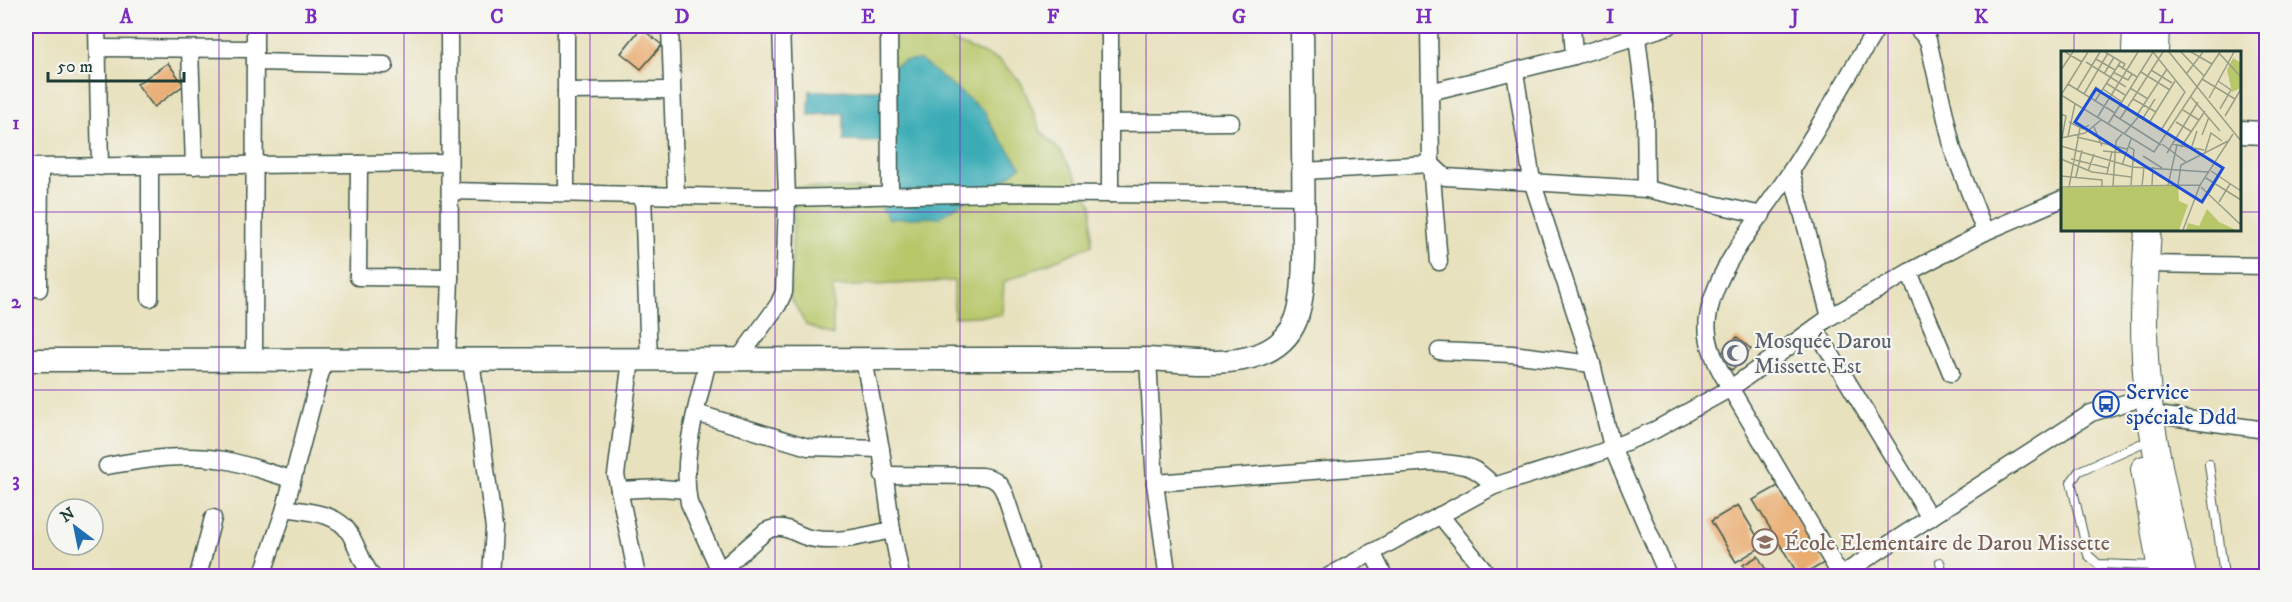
<svg xmlns="http://www.w3.org/2000/svg" width="2292" height="602" font-family="'IM FELL DW Pica',serif">
<style>
.green{fill:#b7c76a;stroke:#6b824f;stroke-width:1.5}
.water{fill:#3bacb6;stroke:#2d7475;stroke-width:1.5}
.building{fill:#e9ac71}
.lines{fill:none;stroke-linecap:round;stroke-linejoin:round}
.lane-casing{stroke:#3d5649;stroke-width:10}
.street-casing{stroke:#3d5649;stroke-width:19}
.secondary-casing{stroke:#3d5649;stroke-width:25}
.primary-casing{stroke:#3d5649;stroke-width:28}
.lane{stroke:#fff;stroke-width:8}
.street{stroke:#fff;stroke-width:16}
.secondary{stroke:#fff;stroke-width:22}
.primary{stroke:#fff;stroke-width:26}
.grid{fill:none;stroke:#7b2cbf;stroke-width:1.5;stroke-opacity:0.55}
.labels{text-anchor:middle;stroke-width:4.5;stroke-linejoin:round;paint-order:stroke}
.worship-label{font-size:22px;fill:#5b616d;stroke:#f6f6f2;text-anchor:start}
.transit-label{font-size:22px;fill:#164399;stroke:#f6f6f2;text-anchor:start}
.education-label{font-size:22px;fill:#785e54;stroke:#f6f6f2;text-anchor:start}
.inset-road{fill:none;stroke:#989f86;stroke-width:1.5}
.view{fill:#1d4ed8;fill-opacity:0.15;stroke:#1d4ed8;stroke-width:3}
.inset-edge{fill:none;stroke:#1f3d34;stroke-width:3}
.neatline{fill:none;stroke:#7b2cbf;stroke-width:2}
.grid-label{font-size:20px;text-anchor:middle;font-weight:bold;fill:#7b2cbf}
</style>
<rect width="100%" height="100%" fill="#f6f6f2"/>
<filter id="ink" filterUnits="userSpaceOnUse"><feTurbulence type="fractalNoise" baseFrequency=".0167" numOctaves="2"/><feDisplacementMap in="SourceGraphic" scale="12" xChannelSelector="R" yChannelSelector="G"/><feConvolveMatrix kernelMatrix="1 2 1 2 8 2 1 2 1" color-interpolation-filters="sRGB"/></filter>
<filter id="wash" filterUnits="userSpaceOnUse"><feTurbulence type="fractalNoise" baseFrequency=".008" numOctaves="4" result="noise"/><feDisplacementMap in="SourceGraphic" scale="24" xChannelSelector="R" yChannelSelector="G"/><feGaussianBlur stdDeviation="1.35" result="paint"/><feColorMatrix in="noise" values="0 0 0 0 0 0 0 0 0 0 0 0 0 0 0 0 0 1.4 0 .05"/><feComposite in="paint" operator="in"/></filter>
<g filter="url(#wash)">
<rect width="100%" height="100%" fill="#e8e1bd"/>
<polygon class="green" points="887,26 914,26 999,60 1021,82 1041,131 1061,152 1092,204 1092,245 1004,282 1002,315 954,317 954,281 833,287 833,336 806,325 790,297 795,187 887,190 889,142 844,141 844,113 809,115 810,91 882,90"/>
<polygon class="water" points="920,60 985,112 992,127 1021,166 1004,180 970,197 940,217 889,219 882,209 888,190 889,142 844,141 844,113 809,115 810,91 882,90 883,71 905,61"/>
<g id="blocks">
<g class="building">
<polygon points="641,28 662,45 641,69 621,53"/>
<polygon points="168,63 184,85 154,107 137,84"/>
<polygon points="1737,337 1751,349 1732,370 1718,357"/>
<polygon points="1778,486 1824,563 1801,576 1799,576 1753,500"/>
<polygon points="1738,505 1763,546 1736,562 1711,521"/>
<polygon points="1758,556 1766,570 1755,576 1750,576 1743,565"/>
</g>
</g>
</g>
<g filter="url(#ink)">
<use href="#blocks" fill-opacity="0" stroke="#3d5649" stroke-width="1.5"/>
<g class="lines">
<g class="lane-casing">
<g id="lane">
<polyline points="2140,444 2079,471 2071,482 2088,555 2098,564 2156,566"/>
<polyline points="2209,464 2224,576"/>
<polyline points="1940,562 1944,576"/>
</g>
</g>
<g class="street-casing">
<g id="street">
<polyline points="97,26 100,167"/>
<polyline points="670,26 676,196"/>
<polyline points="889,26 890,196"/>
<polyline points="1110,26 1110,194"/>
<polyline points="1429,26 1431,164 1439,262"/>
<polyline points="1572,26 1574,56"/>
<polyline points="1915,26 1928,40 1953,150 1985,232"/>
<polyline points="1637,37 1645,104 1646,189"/>
<polyline points="98,48 255,49"/>
<polyline points="190,49 194,166"/>
<polyline points="256,62 385,65"/>
<polyline points="1515,72 1532,181 1592,364 1612,447 1668,576"/>
<polyline points="566,91 672,90"/>
<polyline points="1430,92 1574,56 1669,26"/>
<polyline points="1110,123 1231,122"/>
<polyline points="359,164 358,277 450,278"/>
<polyline points="150,166 150,298"/>
<polyline points="26,167 449,163"/>
<polyline points="1303,171 1431,164 1445,177 1646,189 1762,215"/>
<polyline points="1791,171 1830,317"/>
<polyline points="450,191 787,198 998,193 1303,196"/>
<polyline points="566,193 566,26"/>
<polyline points="643,195 649,360"/>
<polyline points="2146,264 2266,266"/>
<polyline points="1909,272 1951,373"/>
<polyline points="39,289 40,168"/>
<polyline points="1815,328 1930,518"/>
<polyline points="1439,351 1512,354 1592,364"/>
<polyline points="1148,359 1155,483 1167,572"/>
<polyline points="254,360 255,26"/>
<polyline points="447,360 450,278 449,26"/>
<polyline points="471,360 494,528 491,576"/>
<polyline points="631,360 616,475 637,576"/>
<path d="M708,360C698,405 680,456 689,503L720,571L724,576"/>
<polyline points="864,360 881,449 892,530 901,576"/>
<polyline points="737,361 778,305 784,292 787,198 781,26"/>
<polyline points="696,413 808,447 881,449"/>
<polyline points="2150,414 2266,430"/>
<path d="M107,466C146,459 184,453 224,460C246,464 269,473 291,479"/>
<path d="M883,475L982,476C994,478 999,481 1004,492L1032,576"/>
<path d="M1155,483L1431,462C1462,465 1471,462 1494,486"/>
<polyline points="619,490 661,488 687,490"/>
<path d="M285,508C306,512 338,512 350,534C358,548 362,563 372,576"/>
<polyline points="1440,515 1489,576"/>
<polyline points="1372,552 1384,576"/>
<polyline points="198,576 213,518"/>
<polyline points="262,576 285,508 324,360"/>
<path d="M708,576L720,571L766,531C787,521 795,537 815,539C841,543 867,535 892,530"/>
<polyline points="1329,576 1494,486 1599,453 1655,430 1731,388 1830,317 1909,272 1985,232 2062,199"/>
<polyline points="1840,576 2091,413 2132,401"/>
<path d="M1841,576L1722,374C1713,357 1705,338 1708,318C1715,266 1763,215 1791,171C1821,124 1849,74 1878,26"/>
</g>
</g>
<g class="secondary-casing">
<g id="secondary">
<polyline points="2240,132 2266,133"/>
<path d="M26,360L1148,359C1194,361 1274,375 1296,320C1303,301 1303,280 1304,260L1302,26"/>
</g>
</g>
<g class="primary-casing">
<g id="primary">
<polyline points="2135,52 2136,26"/>
<polyline points="2155,52 2156,26"/>
<path d="M2148,230C2145,277 2142,325 2146,372C2151,441 2168,510 2183,576"/>
<polyline points="2144,469 2162,576"/>
</g>
</g>
<use href="#lane" class="lane"/>
<use href="#street" class="street"/>
<use href="#secondary" class="secondary"/>
<use href="#primary" class="primary"/>
</g>
</g>
<path class="grid" d="M219,26V576M404,26V576M590,26V576M775,26V576M960,26V576M1146,26V576M1332,26V576M1517,26V576M1702,26V576M1888,26V576M2074,26V52M26,212H2062M2240,212H2266M2074,230V576M26,390H2266"/>
<defs>
<g id="mosque-ring" transform="scale(1.35)"><circle r="9.5" fill="#f6f6f2" stroke="#6b7280" stroke-width="1.5"/><path d="M3.5-4.9A6 6 0 1 0 3.5 4.9A5 5 0 1 1 3.5-4.9Z" fill="#6b7280"/></g>
<g id="bus-ring" transform="scale(1.35)"><circle r="9.5" fill="#f6f6f2" stroke="#1a4fb4" stroke-width="1.5"/><path d="M-5-6H5V4H4V6H2V4H-2V6H-4V4H-5ZM-3.5-4V0h7V-4ZM-3.5 1.2v1.5H-2V1.2ZM2 1.2v1.5H3.5V1.2Z" fill="#1a4fb4"/></g>
<g id="school-ring" transform="scale(1.35)"><circle r="9.5" fill="#f6f6f2" stroke="#8d6e63" stroke-width="1.5"/><path d="M0-5L7-2L0 1L-7-2ZM-4 1L0 2.5L4 1V4Q0 6-4 4Z" fill="#8d6e63"/></g>
</defs>
<g fill-rule="evenodd">
<use href="#mosque-ring" x="1735" y="353"/>
<use href="#bus-ring" x="2106" y="404"/>
<use href="#school-ring" x="1765" y="542"/>
</g>
<g class="labels">
<g class="worship-label">
<text x="1754" y="348">Mosquée Darou<tspan x="1754" dy="25">Missette Est</tspan></text>
</g>
<g class="transit-label">
<text x="2126" y="399">Service<tspan x="2126" dy="25">spéciale Ddd</tspan></text>
</g>
<g class="education-label">
<text x="1784" y="550">École Elementaire de Darou Missette</text>
</g>
</g>
<g transform="translate(2061 51)">
<rect width="180" height="180" fill="#e8e1bd"/>
<path d="M172,7L180,12V37L171,41L166,19ZM117,135L118,150L127,154L118,179H0V137ZM146,158L158,171L175,179H125L127,172L138,175Z" fill="#b7c76a"/>
<path class="inset-road" d="M4,1L21,11M27,1L0,44L93,101L159,1M44,1L64,13L61,18M92,1L124,41L100,79M108,1L180,90M120,1L143,25M130,1L151,13M158,2L180,26M35,8L54,19M25,11L65,36M57,14L76,26M0,19L12,1M90,19L111,32M52,21L67,29L71,23M80,21L109,39M126,22L142,1M43,23L53,6M141,28L174,48M157,30L170,39L159,58M45,32L64,44M7,33L54,62M69,37L87,48M42,38L61,51M16,39L39,1M23,43L47,2M130,46L159,80M28,47L35,36L40,40M148,47L173,1M72,48L95,61M34,50L60,10M59,54L106,83M122,59L138,69M0,63L5,65L1,87M53,64L100,94M76,64L106,18M164,65L180,38M36,67L77,1M82,67L94,48M59,68L102,1M8,71L22,78L28,74M115,71L131,81M88,72L114,30M47,73L92,1M33,76L41,95M63,83L78,65M141,84L148,66M7,85L14,53M16,86L66,98M0,87L24,82L40,69M101,93L125,111M111,93L143,99M0,95L71,116L147,121M67,95L73,99L70,134M120,96L144,60M130,98L136,80M42,100L64,102M144,101L150,82L161,90M106,102L137,51M82,105L101,117M0,108L31,121L70,126M10,108L47,117M61,114L70,88M27,120L33,103M150,120L180,140M46,123L51,100M0,125L41,129V135M15,126L21,99M145,127L180,149M91,134L92,116M107,134L116,94M117,134L120,114L169,89M52,135L55,90L61,83M81,135L83,116M0,136L139,134M8,136L19,77M140,136L180,174M148,142L158,125M158,151L169,133M122,179L139,134L172,83"/>
<path class="view" d="M35,38L162,117L141,151L14,71Z"/>
<rect width="180" height="180" class="inset-edge"/>
</g>
<rect width="2292" height="602" fill="none" stroke="#f6f6f2" stroke-width="66"/>
<g transform="translate(75 527) rotate(328)"><circle r="28" fill="#f6f6f2" stroke="#a0aca6" stroke-width="1.5"/>
<path d="M0-4.5L10 22L0 15L-10 22Z" fill="#1f6fb2"/>
<text y="-9" font-size="16" font-weight="bold" text-anchor="middle" fill="#1f3d34">N</text>
</g>
<path d="M48 72v9h136v-9" fill="none" stroke="#1f3d34" stroke-width="3"/>
<text x="57" y="72" font-size="18" fill="#1f3d34" stroke="#f6f6f2" stroke-width="4.5" paint-order="stroke">50 m</text>
<rect x="33" y="33" width="2226" height="536" class="neatline"/>
<g class="grid-label">
<text x="126" y="23">A</text>
<text x="311" y="23">B</text>
<text x="497" y="23">C</text>
<text x="682" y="23">D</text>
<text x="868" y="23">E</text>
<text x="1053" y="23">F</text>
<text x="1239" y="23">G</text>
<text x="1424" y="23">H</text>
<text x="1610" y="23">I</text>
<text x="1795" y="23">J</text>
<text x="1981" y="23">K</text>
<text x="2166" y="23">L</text>
<text x="16" y="129">1</text>
<text x="16" y="308">2</text>
<text x="16" y="486">3</text>
</g>
</svg>
